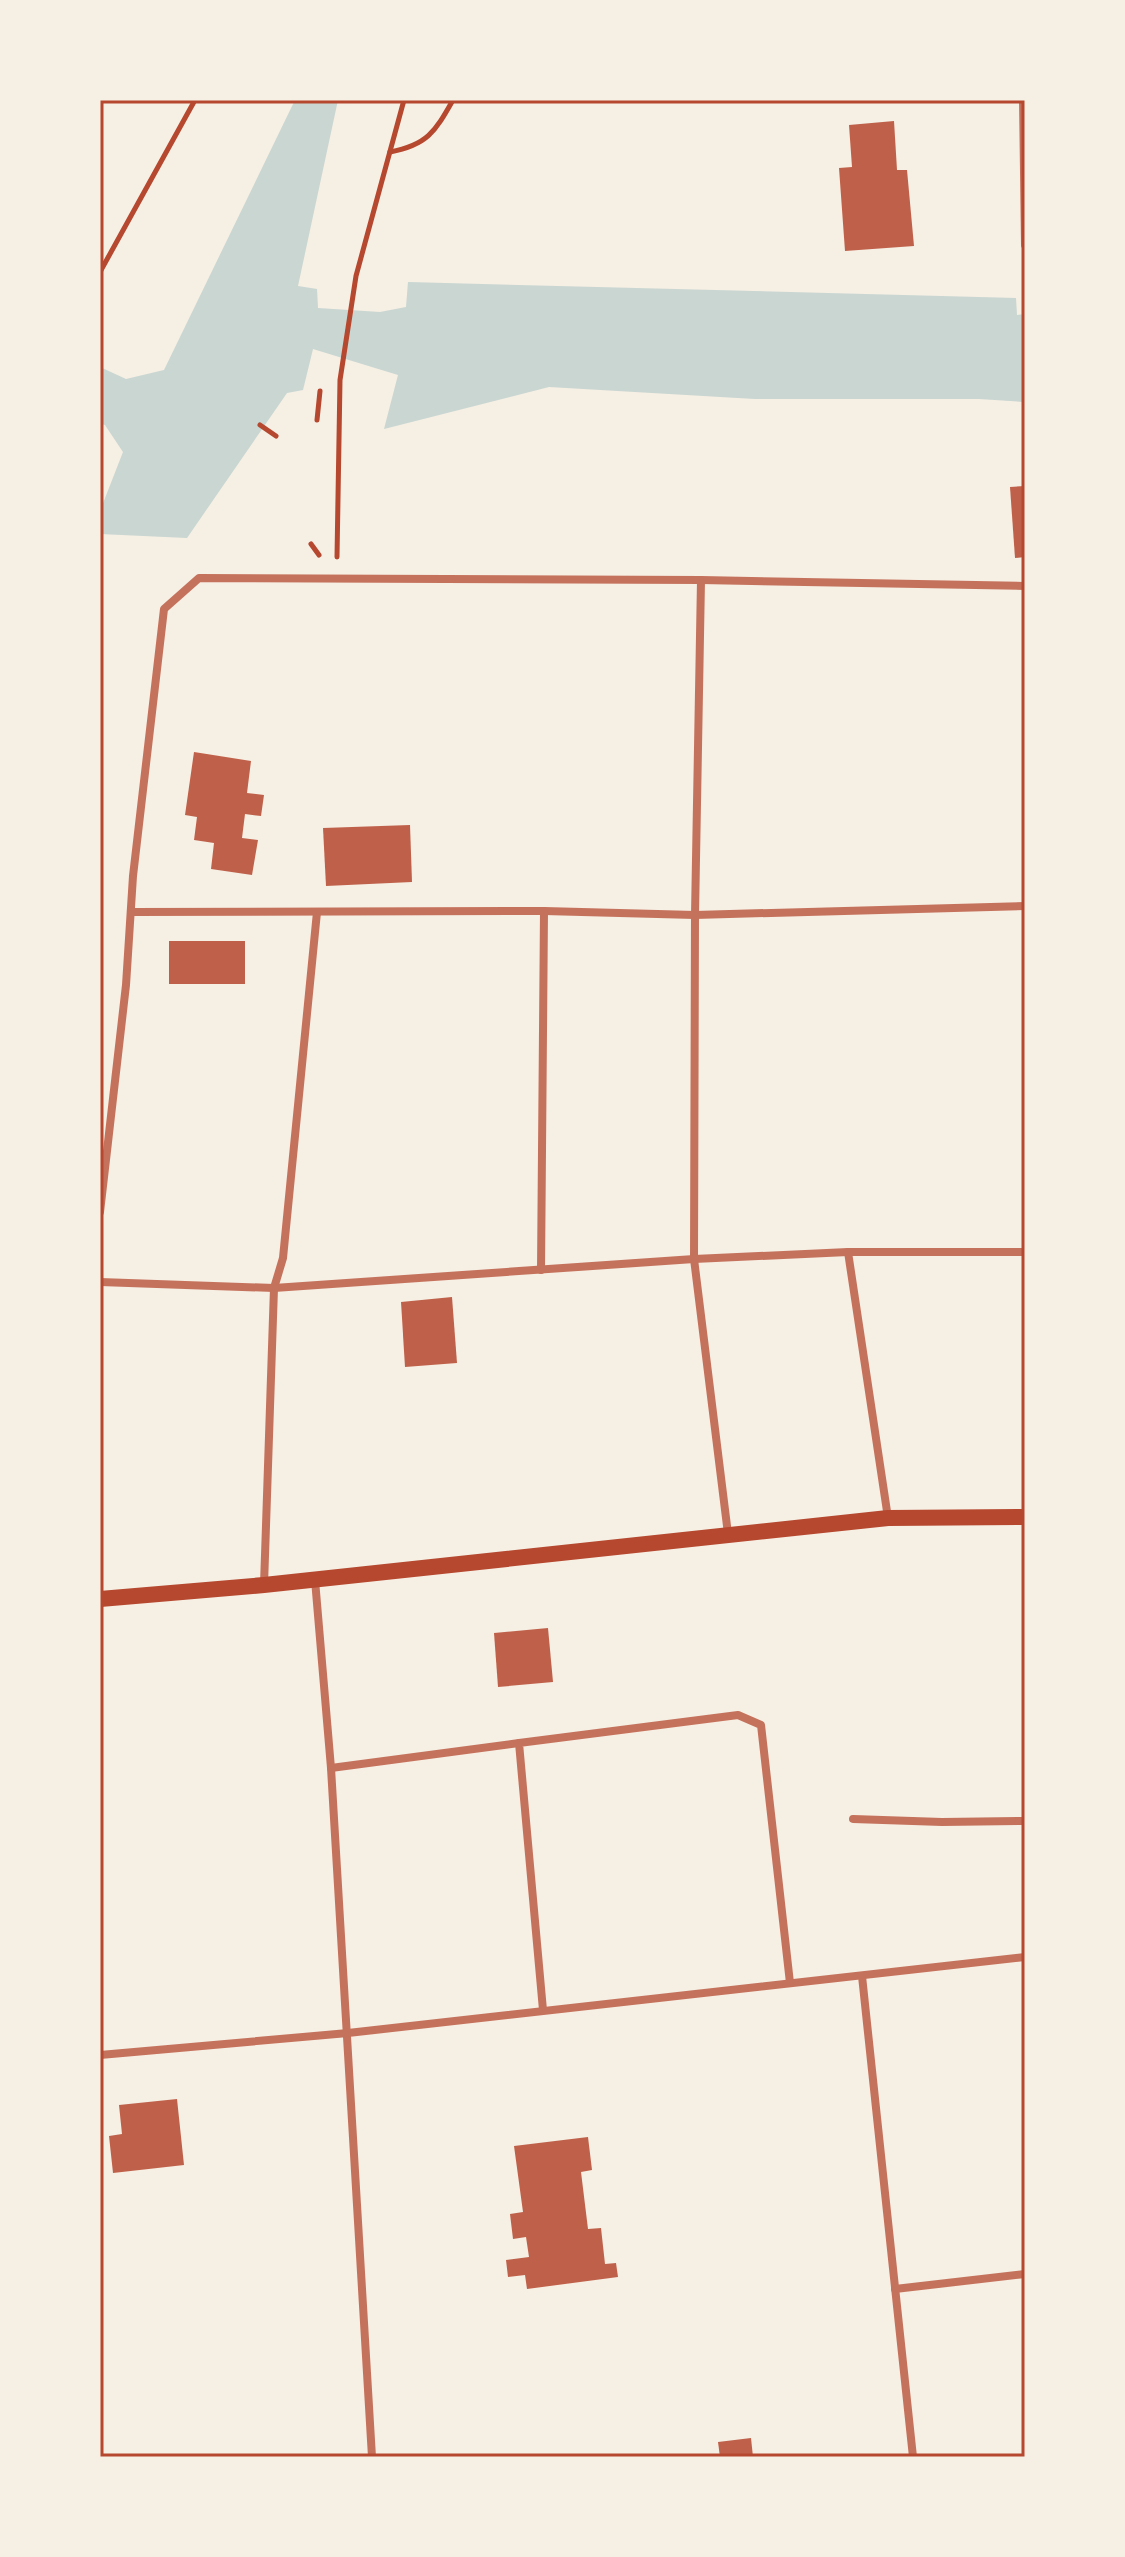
<svg xmlns="http://www.w3.org/2000/svg" width="1125" height="2557" font-family="Rubik,sans-serif">
<style>
.water{fill:#c9d6d2}
.building{fill:#bf614a}
.lines{fill:none;stroke-linecap:round;stroke-linejoin:round}
.path{stroke:#b5482f;stroke-width:5}
.minor{stroke:#c5725c;stroke-width:8}
.secondary{stroke:#b5482f;stroke-width:16}
.neatline{fill:none;stroke:#b5482f;stroke-width:3}
</style>
<rect width="100%" height="100%" fill="#f6efe4"/>
<polygon class="water" points="295,100 338,100 298,286 317,289 318,308 380,312 406,307 408,282 1016,298 1017,315 1025,314 1025,402 979,399 755,399 549,387 384,429 398,375 313,349 303,390 287,393 187,538 100,534 100,511 123,452 105,425 100,423 100,367 126,379 164,370"/>
<g class="building">
<polygon points="894,121 897,170 907,170 914,246 845,251 839,168 852,167 849,125"/>
<polygon points="1025,486 1025,557 1015,558 1010,487"/>
<polygon points="194,752 251,761 247,793 264,795 261,816 245,814 242,838 258,840 252,875 211,869 214,843 194,840 197,817 185,815"/>
<polygon points="410,825 412,882 326,886 323,828"/>
<rect x="169" y="941" width="76" height="43"/>
<polygon points="452,1297 457,1363 405,1367 401,1302"/>
<polygon points="548,1628 553,1682 498,1687 494,1633"/>
<polygon points="177,2099 184,2165 113,2173 109,2136 122,2134 119,2105"/>
<polygon points="588,2137 592,2170 581,2172 588,2229 601,2228 605,2264 616,2263 618,2277 527,2289 525,2275 508,2277 506,2260 529,2257 526,2237 513,2239 510,2214 523,2212 514,2146"/>
<polygon points="751,2438 753,2457 720,2457 718,2442"/>
</g>
<g class="lines">
<g class="path">
<path d="M390,152C427,145 435,132 453,100"/>
<polyline points="100,272 195,100"/>
<polyline points="317,420 320,391"/>
<polyline points="260,425 276,436"/>
<polyline points="311,544 319,555"/>
<polyline points="337,557 340,380 356,276 404,100"/>
</g>
<g class="minor">
<polyline points="1023,100 1025,245"/>
<polyline points="701,580 695,915 694,1259 728,1534"/>
<polyline points="132,912 544,911 695,915 1025,906"/>
<polyline points="100,1212 126,985 133,876 164,609 199,578 701,580 1025,586"/>
<polyline points="848,1252 888,1518"/>
<polyline points="541,1270 544,911"/>
<polyline points="100,1282 274,1288 694,1259 848,1252 1025,1252"/>
<polyline points="315,1580 331,1768 372,2457"/>
<polyline points="264,1585 274,1288 283,1258 317,912"/>
<polyline points="331,1768 519,1743"/>
<polyline points="853,1819 942,1822 1025,1821"/>
<polyline points="862,1976 913,2457"/>
<polyline points="543,2010 519,1743 738,1715 761,1725 790,1983"/>
<polyline points="100,2055 348,2033 1025,1957"/>
<polyline points="895,2289 1025,2274"/>
</g>
<polyline class="secondary" points="100,1599 264,1585 888,1518 1025,1517"/>
</g>
<rect width="1125" height="2557" fill="none" stroke="#f6efe4" stroke-width="204"/>
<rect x="102" y="102" width="921" height="2353" class="neatline"/>
</svg>
